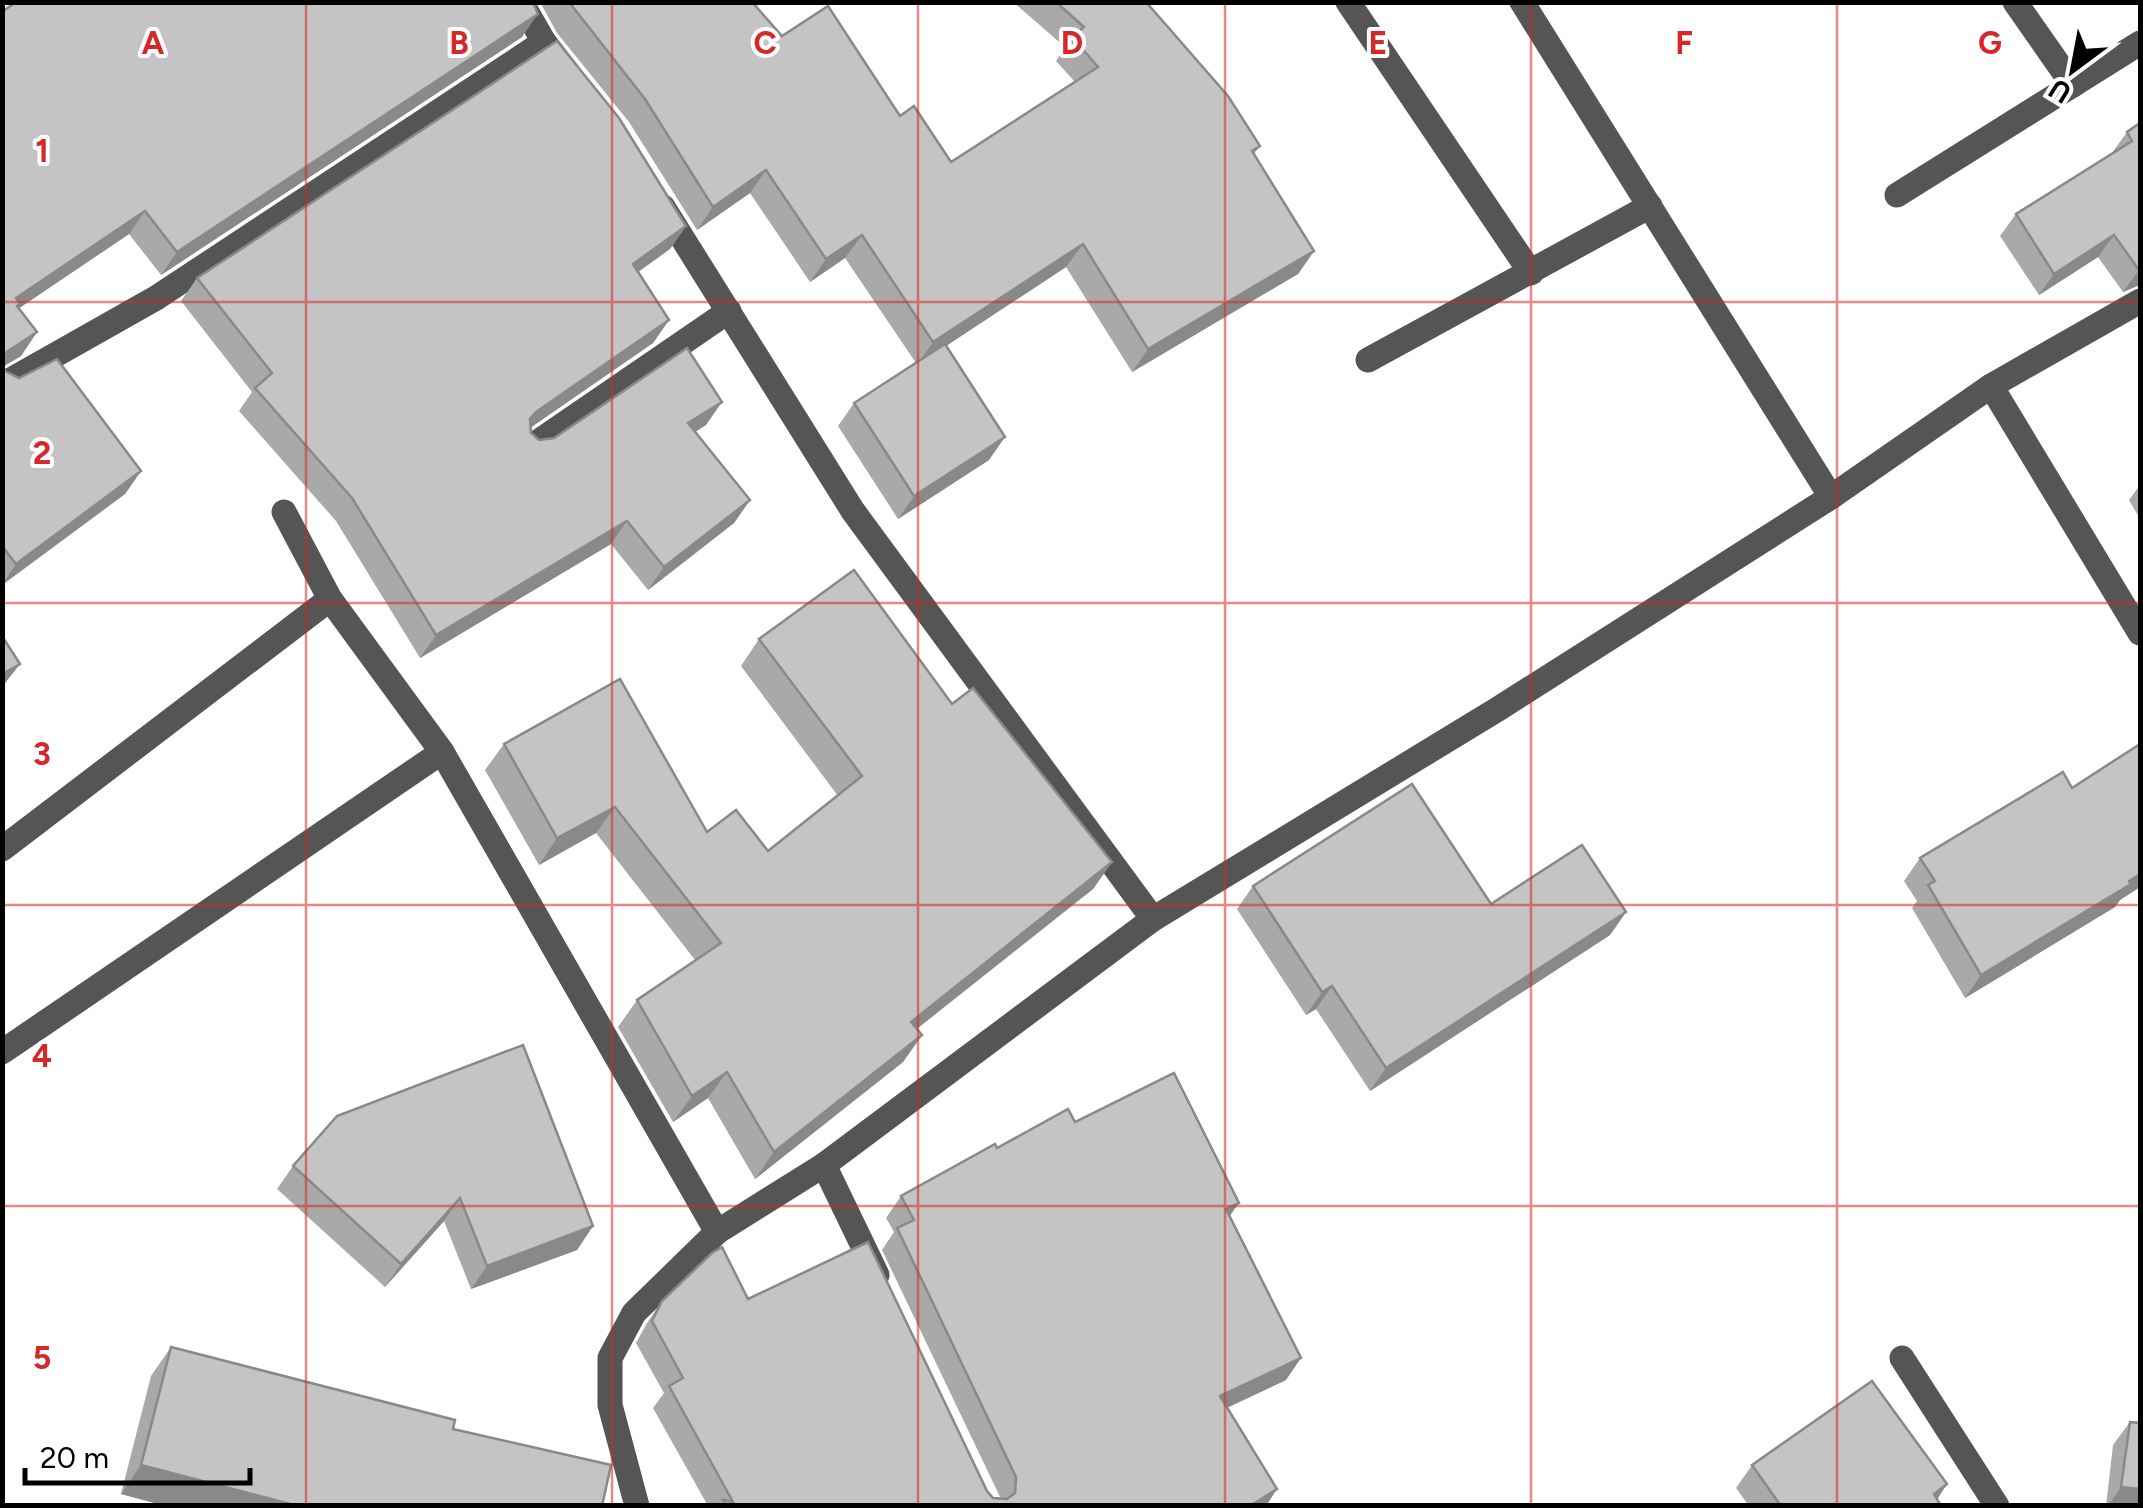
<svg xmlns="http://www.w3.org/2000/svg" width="2143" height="1508" font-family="Figtree,sans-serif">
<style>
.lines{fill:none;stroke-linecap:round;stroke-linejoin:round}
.minor{stroke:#555;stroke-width:25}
.wall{fill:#a9a9a9}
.shaded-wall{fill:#898989}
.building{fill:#c4c4c4;stroke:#898989;stroke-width:2.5}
.grid{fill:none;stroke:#d62828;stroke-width:2.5;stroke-opacity:0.55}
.grid-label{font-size:32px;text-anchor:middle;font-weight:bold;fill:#d62828;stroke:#fff;stroke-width:8;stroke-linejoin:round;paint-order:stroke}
</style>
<rect width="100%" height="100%" fill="#fff"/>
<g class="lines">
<g class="minor">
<polyline points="521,2 544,42 568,73"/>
<polyline points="1348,2 1531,273"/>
<polyline points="1522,2 1831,497"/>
<polyline points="2015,2 2073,85"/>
<polyline points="1897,195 2140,43"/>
<polyline points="663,207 853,511 1153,919"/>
<polyline points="1368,360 1650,206"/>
<polyline points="2,385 156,298 544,42"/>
<polyline points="1991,386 2140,633"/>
<polyline points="529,448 729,311"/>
<polyline points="284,512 330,599 442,752 717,1232"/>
<polyline points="2,849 330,599"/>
<polyline points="2,1052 442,752"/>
<polyline points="824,1165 877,1275"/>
<polyline points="1902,1358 1997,1506"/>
<polyline points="637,1506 610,1405 610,1358 634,1313 717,1232 824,1165 1153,919 1498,709 1831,497 1991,386 2140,301"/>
</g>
</g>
<g class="wall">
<polygon points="540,2 752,2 782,36 900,116 951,162 1075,82 1056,61 1065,47 1013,2 1146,2 1260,146 1254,154 1314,251 1298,274 1132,372 1066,267 946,346 989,460 898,519 838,426 854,403 916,363 845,258 810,282 750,193 697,230 629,122 557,33"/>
<polygon points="2,12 522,37 161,275 129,234 19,308 37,332 21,356 3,367 5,371 141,471 125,494 2,585"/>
<polygon points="2140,123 2139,285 2123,292 2098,257 2039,295 2000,236 2016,214 2112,153 2127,132"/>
<polygon points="686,226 670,249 638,272 669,320 653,343 531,427 531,433 539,440 706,425 695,432 750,500 734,523 648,590 611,544 420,658 336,521 239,411 252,392 181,301 197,278"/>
<polygon points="2140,485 2140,519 2129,500"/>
<polygon points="759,639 952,704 1112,862 1093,889 917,1029 922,1035 903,1062 755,1179 708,1098 673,1122 618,1027 637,1000 695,960 596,833 539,865 485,770 504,744 707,832 768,851 838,796 741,666"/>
<polygon points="2140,744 2140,887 2120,900 2115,907 1965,998 1912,908 1917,901 1904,881 1920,858 2072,788"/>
<polygon points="1253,886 1491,904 1626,912 1610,935 1370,1091 1316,1009 1306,1015 1237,909"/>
<polygon points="337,1116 593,1226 577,1250 471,1289 444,1221 385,1287 277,1189 293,1166"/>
<polygon points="1075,1122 1229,1216 1286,1380 1227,1408 1266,1506 708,1506 653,1408 664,1393 636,1343 647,1323 662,1301 748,1299 987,1491 993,1498 1001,1499 882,1250 894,1232 886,1218 901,1196 997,1148"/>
<polygon points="171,1347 453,1429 602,1506 166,1506 121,1494 151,1376"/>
<polygon points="2130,1422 2140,1506 2106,1506 2113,1445"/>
<polygon points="1752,1465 1937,1499 1941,1506 1749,1506 1736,1488"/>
</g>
<g class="shaded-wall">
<polygon points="538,14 522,37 161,275 177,252"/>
<polygon points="766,170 750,193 697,230 713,207"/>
<polygon points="145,211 129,234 15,311 16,298"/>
<polygon points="686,226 670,249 617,287 633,264"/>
<polygon points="862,235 845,258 810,282 826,259"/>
<polygon points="2114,235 2098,257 2039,295 2054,274"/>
<polygon points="1083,244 1066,267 917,365 933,342"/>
<polygon points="1314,251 1298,274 1132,372 1148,349"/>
<polygon points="2140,269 2140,285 2123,292 2139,270"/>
<polygon points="669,320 653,343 520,435 536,412"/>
<polygon points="37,332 21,356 2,367 2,356 5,353"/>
<polygon points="722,402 706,425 672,446 688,423"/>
<polygon points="1005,437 989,460 898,519 914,496"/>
<polygon points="141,471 125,494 2,585 16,564"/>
<polygon points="750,500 734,523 648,590 664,567"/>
<polygon points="627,521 611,544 420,658 436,635"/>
<polygon points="20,664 2,687 2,674"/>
<polygon points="615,807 596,833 539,865 557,838"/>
<polygon points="1112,862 1093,889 892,1048 911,1022"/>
<polygon points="2140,874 2140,887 2120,900 2115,907 1965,998 1981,975"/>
<polygon points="1626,912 1610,935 1370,1091 1386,1068"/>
<polygon points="1332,986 1316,1009 1306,1015 1322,992"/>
<polygon points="922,1035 903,1062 755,1179 774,1152"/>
<polygon points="727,1072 708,1098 673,1122 692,1096"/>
<polygon points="460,1198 444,1221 385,1287 401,1264"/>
<polygon points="1239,1203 1224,1224 1226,1209"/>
<polygon points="593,1226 577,1250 471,1289 487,1266"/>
<polygon points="1301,1358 1286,1380 1205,1418 1220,1396"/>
<polygon points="141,1465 298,1506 166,1506 121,1494"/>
<polygon points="1947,1484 1933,1506 1934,1494"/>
<polygon points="2121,1487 2140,1489 2140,1506 2108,1506"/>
<polygon points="1277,1489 1266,1506 1250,1506"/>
</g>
<g class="building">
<polygon points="16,2 533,2 538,14 177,252 145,211 16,298 20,304 17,306 37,332 5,353 2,361 2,12"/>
<polygon points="569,2 752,2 782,36 828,6 900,116 914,106 951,162 1098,67 1072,37 1084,27 1056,2 1146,2 1228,96 1260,146 1252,151 1314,251 1148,349 1083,244 933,342 862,235 826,259 766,170 713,207 645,99"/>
<polygon points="557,41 619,118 686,226 633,264 669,320 536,412 530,419 531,433 539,440 554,438 687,348 722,402 688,423 750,500 664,567 627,521 436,635 352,498 255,388 272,373 197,278"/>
<polygon points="2140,123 2140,269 2139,270 2114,235 2054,274 2016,214 2132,141 2127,132"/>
<polygon points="945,344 1005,437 914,496 854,403"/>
<polygon points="57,359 141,471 16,564 2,546 2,364 5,371 19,378"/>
<polygon points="854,570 952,704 973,688 1112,862 911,1022 922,1035 774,1152 727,1072 692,1096 637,1000 721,943 615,807 557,838 504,744 620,679 707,832 736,810 768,851 862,776 759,639"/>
<polygon points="2,636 20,664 2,674"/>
<polygon points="2140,744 2140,874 2129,881 2131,884 1981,975 1928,885 1935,881 1920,858 2063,772 2072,788"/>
<polygon points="1412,784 1491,904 1582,845 1626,912 1386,1068 1332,986 1322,992 1253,886"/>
<polygon points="523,1045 593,1226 487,1266 460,1198 401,1264 293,1166 337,1116"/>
<polygon points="1174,1073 1239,1203 1226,1209 1301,1358 1220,1396 1277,1489 1250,1506 727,1506 723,1500 733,1502 669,1386 683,1378 652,1321 662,1301 712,1253 722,1247 748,1299 868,1242 987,1491 993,1498 1007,1499 1015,1493 1016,1477 897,1228 914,1220 901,1196 995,1144 997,1148 1068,1109 1075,1122"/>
<polygon points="171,1347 455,1420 453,1429 611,1465 602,1506 298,1506 141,1465"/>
<polygon points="1872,1381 1947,1484 1934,1494 1941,1506 1781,1506 1752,1465"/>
<polygon points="2130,1422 2140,1423 2140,1489 2121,1487"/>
</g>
<path class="grid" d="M306,2V1506M612,2V1506M918,2V1506M1225,2V1506M1531,2V1506M1837,2V1506M2,302H2140M2,603H2140M2,905H2140M2,1206H2140"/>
<g class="grid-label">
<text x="153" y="54">A</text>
<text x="459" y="54">B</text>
<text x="765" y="54">C</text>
<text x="1072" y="54">D</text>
<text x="1378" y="54">E</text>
<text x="1684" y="54">F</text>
<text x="1990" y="54">G</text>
<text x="42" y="162">1</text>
<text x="42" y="464">2</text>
<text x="42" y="765">3</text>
<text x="42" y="1067">4</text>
<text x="42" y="1369">5</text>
</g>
<rect width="2143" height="1508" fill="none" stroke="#000000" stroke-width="10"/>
<g transform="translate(2073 70) rotate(212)" stroke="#ffffff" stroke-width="8" paint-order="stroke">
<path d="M0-8L18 38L0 25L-18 38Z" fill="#000000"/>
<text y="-15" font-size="28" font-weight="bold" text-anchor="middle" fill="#000000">U</text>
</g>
<path d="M25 1468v15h225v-15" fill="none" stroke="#000000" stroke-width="5"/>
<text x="40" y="1468" font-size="30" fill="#000000" stroke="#ffffff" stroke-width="8" paint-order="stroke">20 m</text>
</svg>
